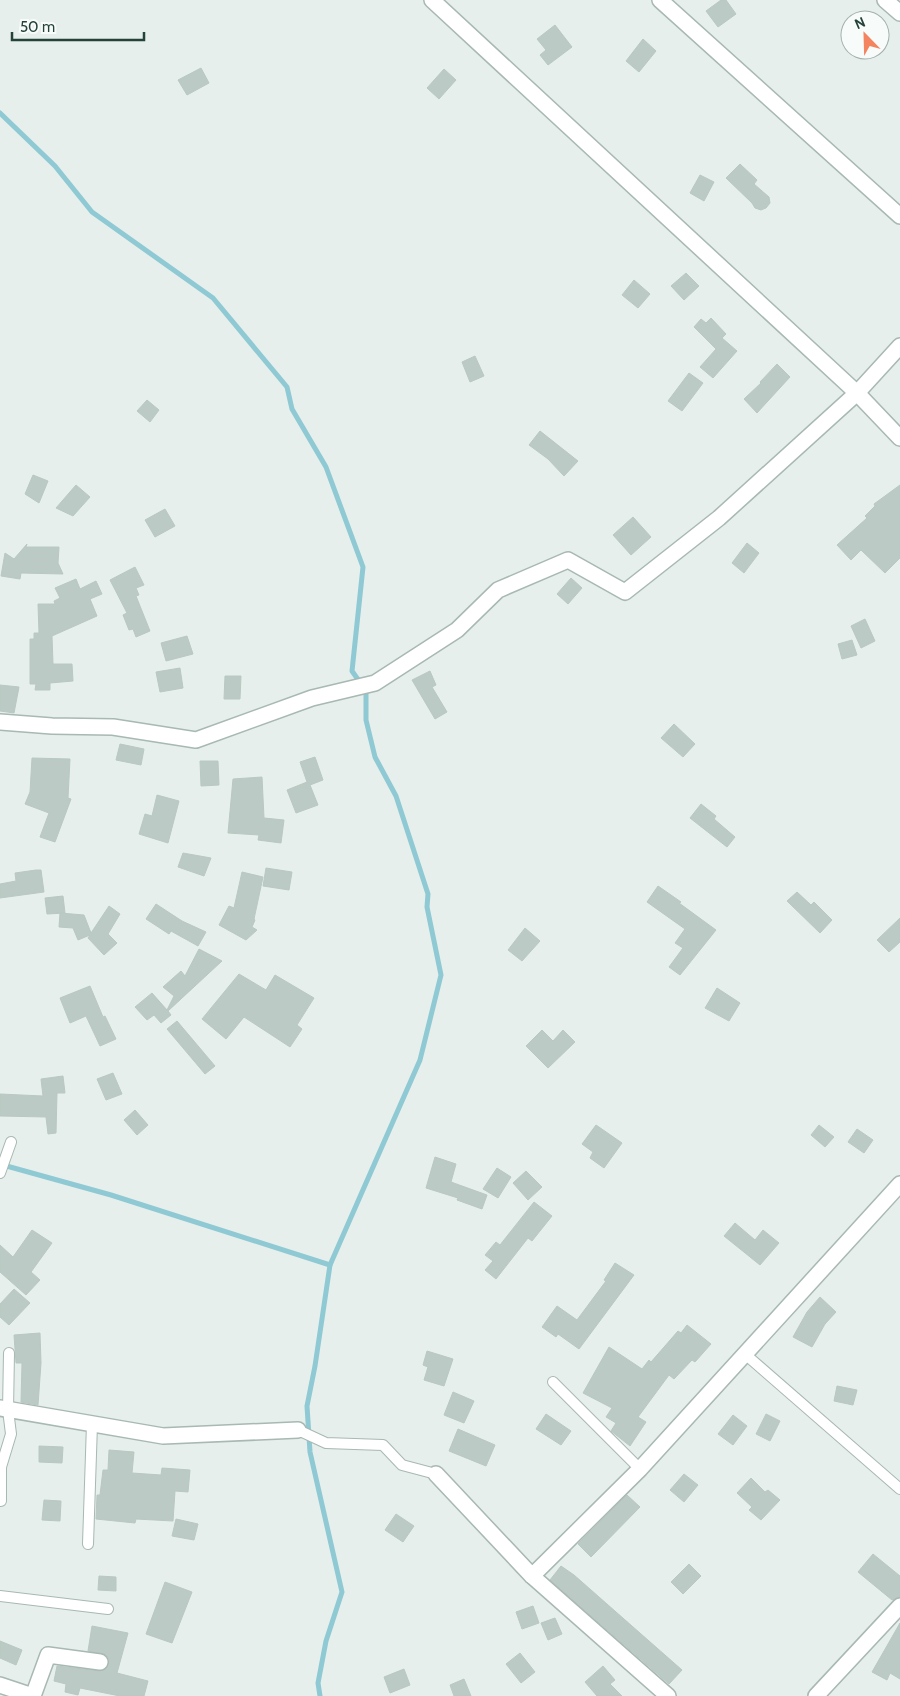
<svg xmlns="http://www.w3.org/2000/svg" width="900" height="1696" font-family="Cabin,sans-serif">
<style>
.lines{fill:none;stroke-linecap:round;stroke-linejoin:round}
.stream{stroke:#8ec9d4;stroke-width:5}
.building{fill:#bbcac4;stroke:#b8c9c2}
.service-casing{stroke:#a8b8b2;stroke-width:12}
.minor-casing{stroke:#a8b8b2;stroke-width:18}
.service{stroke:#fff;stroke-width:10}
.minor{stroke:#fff;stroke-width:15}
</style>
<rect width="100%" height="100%" fill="#e6efeb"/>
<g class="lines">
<g class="stream">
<polyline points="0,113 55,166 92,212 213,298 287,387 292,409 326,467 363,567 352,671 366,691 366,720 375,757 396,796 428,894 427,907 441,975 420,1060 330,1265 315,1366 307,1406 310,1452 342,1592 326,1641 318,1683 320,1696"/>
<polyline points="3,1165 111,1195 330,1265"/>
</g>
</g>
<g class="building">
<polygon points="721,0 726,0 736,14 718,27 706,11"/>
<polygon points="555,25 572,47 548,65 540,55 546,50 537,39"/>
<polygon points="643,39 656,51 639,72 626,61"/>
<polygon points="201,68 209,83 187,95 178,80"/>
<polygon points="444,69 456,80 439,99 427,88"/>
<polygon points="740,164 757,180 754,184 769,197 770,203 766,208 761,210 755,208 752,203 726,178"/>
<polygon points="700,175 714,182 704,201 690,193"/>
<polygon points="686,273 699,286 684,300 671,286"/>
<polygon points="634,280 650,294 638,308 622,295"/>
<polygon points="711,318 726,334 722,338 737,351 713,378 700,367 716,349 694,327 701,319 706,323"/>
<polygon points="475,356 484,376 470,382 462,362"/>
<polygon points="777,364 790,377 757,413 744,399 761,383 760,382"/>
<polygon points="689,373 703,383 682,411 668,401"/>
<polygon points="147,400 159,410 150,422 137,411"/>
<polygon points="540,431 578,461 564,476 548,459 529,445"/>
<polygon points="33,475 48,481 39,503 25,494"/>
<polygon points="76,485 90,497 73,516 56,508"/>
<polygon points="900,485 900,558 885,573 861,550 851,560 837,545 867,518 865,516 875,506 874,504"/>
<polygon points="165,509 175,526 155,537 145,520"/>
<polygon points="633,517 651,537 631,555 613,535"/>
<polygon points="747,543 759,553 744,573 732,563"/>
<polygon points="27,544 26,547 59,547 58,563 63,574 21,573 20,579 1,576 5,553 14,559"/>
<polygon points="135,567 144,585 136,588 139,595 136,596 150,631 136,637 133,629 129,630 123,615 127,613 110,580"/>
<polygon points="571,578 582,588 568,604 557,594"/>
<polygon points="76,579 80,589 96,581 102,594 90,599 97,616 52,636 53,664 72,664 73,681 50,683 50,690 35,690 36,684 30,684 30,639 34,639 34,633 39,633 38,604 55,604 54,601 60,598 55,588"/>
<polygon points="865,619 875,641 861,648 851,626"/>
<polygon points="187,636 193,654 166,661 161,643"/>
<polygon points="852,640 857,655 842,659 838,644"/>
<polygon points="180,668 183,688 160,692 156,672"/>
<polygon points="430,671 436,685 432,687 447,712 435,719 412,680"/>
<polygon points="225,676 241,676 240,699 224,699"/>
<polygon points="0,685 19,687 14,713 0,711"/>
<polygon points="674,724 695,744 683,757 661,738"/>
<polygon points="120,744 144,749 141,765 116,760"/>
<polygon points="315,757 323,780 310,785 318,805 296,813 287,790 307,782 300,762"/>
<polygon points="32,758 70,759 68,798 71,799 55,842 40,837 49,813 25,804 30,792"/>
<polygon points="200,761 218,761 219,785 201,786"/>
<polygon points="262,777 264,818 284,820 281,843 258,840 259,835 228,833 233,779"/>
<polygon points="157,795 179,801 168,843 139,834 145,814 152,816"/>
<polygon points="701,804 716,816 714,819 735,837 727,847 690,818"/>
<polygon points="183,853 211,858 204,876 178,867"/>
<polygon points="266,868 292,872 289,890 263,886"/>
<polygon points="36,870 41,870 44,892 0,898 0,884 16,881 15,873"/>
<polygon points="242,872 263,877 254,919 255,920 252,927 257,930 246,940 219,925 229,906 234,908"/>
<polygon points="658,886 681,902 679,903 716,930 680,975 669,967 683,948 675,943 685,929 647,902"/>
<polygon points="797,892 811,905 814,902 832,920 820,933 787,901"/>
<polygon points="63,896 65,913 47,914 45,898"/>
<polygon points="156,904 182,921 206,932 198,946 171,931 169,934 146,919"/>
<polygon points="109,906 120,914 108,934 117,943 104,955 88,938 90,935 78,940 73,928 59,927 60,913 84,915 91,933"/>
<polygon points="900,918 900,942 889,952 877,940"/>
<polygon points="525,928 540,941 522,961 508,950"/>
<polygon points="199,949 222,961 168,1011 171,1015 161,1023 154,1015 147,1020 135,1007 152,993 167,1010 174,996 163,987 181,971 185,976"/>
<polygon points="239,974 266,990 275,975 314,998 297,1025 302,1029 290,1047 244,1017 226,1039 202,1019"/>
<polygon points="90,986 103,1017 105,1016 116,1039 100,1046 86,1016 70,1023 60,998"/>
<polygon points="717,988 740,1003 729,1021 705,1008"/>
<polygon points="177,1021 215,1066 205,1074 167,1029"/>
<polygon points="542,1030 553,1041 563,1030 575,1042 548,1068 526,1046"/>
<polygon points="113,1073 122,1094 106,1100 97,1079"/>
<polygon points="63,1076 65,1093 57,1093 56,1133 48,1134 46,1117 0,1116 0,1094 43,1096 41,1079"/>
<polygon points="135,1110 148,1125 137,1135 124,1120"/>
<polygon points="596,1125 622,1143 604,1168 590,1158 593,1152 582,1144"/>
<polygon points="819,1125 834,1137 825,1147 811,1135"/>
<polygon points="857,1129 873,1140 864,1153 848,1142"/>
<polygon points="435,1157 456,1164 451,1182 487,1195 482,1209 457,1200 458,1198 426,1188"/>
<polygon points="497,1168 511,1177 498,1198 483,1189"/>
<polygon points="526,1171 542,1187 528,1200 513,1183"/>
<polygon points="534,1202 552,1216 532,1241 528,1238 496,1279 485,1270 493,1261 485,1255 496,1242 500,1245"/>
<polygon points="735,1223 755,1240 763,1230 779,1243 760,1265 724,1236"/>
<polygon points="32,1230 52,1243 31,1272 40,1280 26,1295 0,1272 0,1245 13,1257"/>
<polygon points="615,1263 634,1275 579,1349 558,1334 556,1337 542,1327 557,1306 577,1320 606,1281 604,1280"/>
<polygon points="14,1289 30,1303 9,1325 0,1317 0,1304"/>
<polygon points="820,1297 836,1312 825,1324 812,1347 793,1337 807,1312"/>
<polygon points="687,1325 711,1344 695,1362 692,1360 674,1379 669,1375 638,1417 646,1422 630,1446 611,1431 616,1423 606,1417 612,1408 583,1393 609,1347 642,1369 649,1360 651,1362 678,1331 681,1333"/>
<polygon points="40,1333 41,1363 38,1405 21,1402 22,1363 16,1363 14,1335"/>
<polygon points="427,1351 453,1359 444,1386 424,1380 428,1367 423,1365"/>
<polygon points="837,1386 857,1390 853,1405 834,1401"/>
<polygon points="453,1392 474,1401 464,1423 444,1415"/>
<polygon points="546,1414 571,1431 561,1445 536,1429"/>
<polygon points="766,1414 780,1421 770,1441 756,1434"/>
<polygon points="733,1415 747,1426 733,1445 718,1434"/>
<polygon points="458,1429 495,1445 486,1466 449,1451"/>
<polygon points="39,1446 63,1447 62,1463 39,1462"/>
<polygon points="109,1450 134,1452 132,1473 161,1475 162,1468 190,1470 188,1492 175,1491 173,1521 136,1519 135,1523 96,1519 97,1495 100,1495 103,1470 108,1470"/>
<polygon points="684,1474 698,1485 684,1502 670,1490"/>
<polygon points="751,1478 765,1492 768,1490 780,1500 761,1520 749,1510 752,1507 737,1493"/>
<polygon points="627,1495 640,1507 591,1557 578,1544"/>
<polygon points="44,1500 61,1501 60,1521 42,1520"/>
<polygon points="396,1514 414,1526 403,1542 385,1530"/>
<polygon points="176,1519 198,1524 194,1540 172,1536"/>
<polygon points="873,1554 900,1576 900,1597 892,1600 858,1572"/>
<polygon points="689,1564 701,1576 683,1594 671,1582"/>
<polygon points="561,1566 574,1575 682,1670 669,1684 550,1580"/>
<polygon points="99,1576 116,1577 116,1591 98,1590"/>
<polygon points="165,1582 192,1592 172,1643 146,1634"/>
<polygon points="533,1606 539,1623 522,1629 516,1612"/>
<polygon points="555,1618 562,1634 548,1640 541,1623"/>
<polygon points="900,1623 900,1679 890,1673 887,1680 872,1672"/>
<polygon points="92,1626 128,1633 117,1673 148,1681 144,1696 120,1696 80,1688 78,1695 65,1692 66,1684 54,1681 57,1666 99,1671 104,1670 108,1667 109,1659 106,1655 88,1651"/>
<polygon points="0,1641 22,1650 16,1665 0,1658"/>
<polygon points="520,1653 535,1672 521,1683 506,1664"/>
<polygon points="603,1666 615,1680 610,1684 622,1696 597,1696 585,1682"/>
<polygon points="404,1669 410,1685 390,1693 384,1677"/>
<polygon points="464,1679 471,1696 454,1696 450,1685"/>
</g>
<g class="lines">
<g class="service-casing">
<g id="service">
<polyline points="0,1173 11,1142"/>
<polyline points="745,1354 900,1489"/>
<polyline points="553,1382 640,1469"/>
<polyline points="298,1430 326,1443 383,1445 402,1465 436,1474"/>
<polyline points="1,1501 1,1467 11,1434 8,1410 9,1353"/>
<polyline points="88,1544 92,1424"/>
<polyline points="0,1596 108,1609"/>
</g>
</g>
<g class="minor-casing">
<g id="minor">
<polyline points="432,0 857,393 900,438"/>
<polyline points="660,0 900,216"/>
<polyline points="885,0 900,13"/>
<polyline points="0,722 52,726 113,727 196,740 312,698 375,683 457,630 498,590 568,560 625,592 719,518 857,393 900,346"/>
<polyline points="0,1408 163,1436 298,1430"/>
<polyline points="436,1474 532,1576 668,1696"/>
<polyline points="532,1576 640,1469 900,1184"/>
<polyline points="0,1685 33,1696 48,1655 100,1662"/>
<polyline points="816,1696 900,1606"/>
</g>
</g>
<use href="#service" class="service"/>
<use href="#minor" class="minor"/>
</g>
<g transform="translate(865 35) rotate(337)"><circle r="24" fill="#f7fbf9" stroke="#a3b1ad"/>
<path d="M0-4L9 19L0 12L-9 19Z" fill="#f4845f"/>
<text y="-8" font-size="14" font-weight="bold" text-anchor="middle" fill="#24423a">N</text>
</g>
<path d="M12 32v8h132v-8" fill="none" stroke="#24423a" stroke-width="2.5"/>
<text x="20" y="32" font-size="15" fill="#24423a" stroke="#f7fbf9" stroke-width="4" paint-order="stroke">50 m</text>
</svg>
